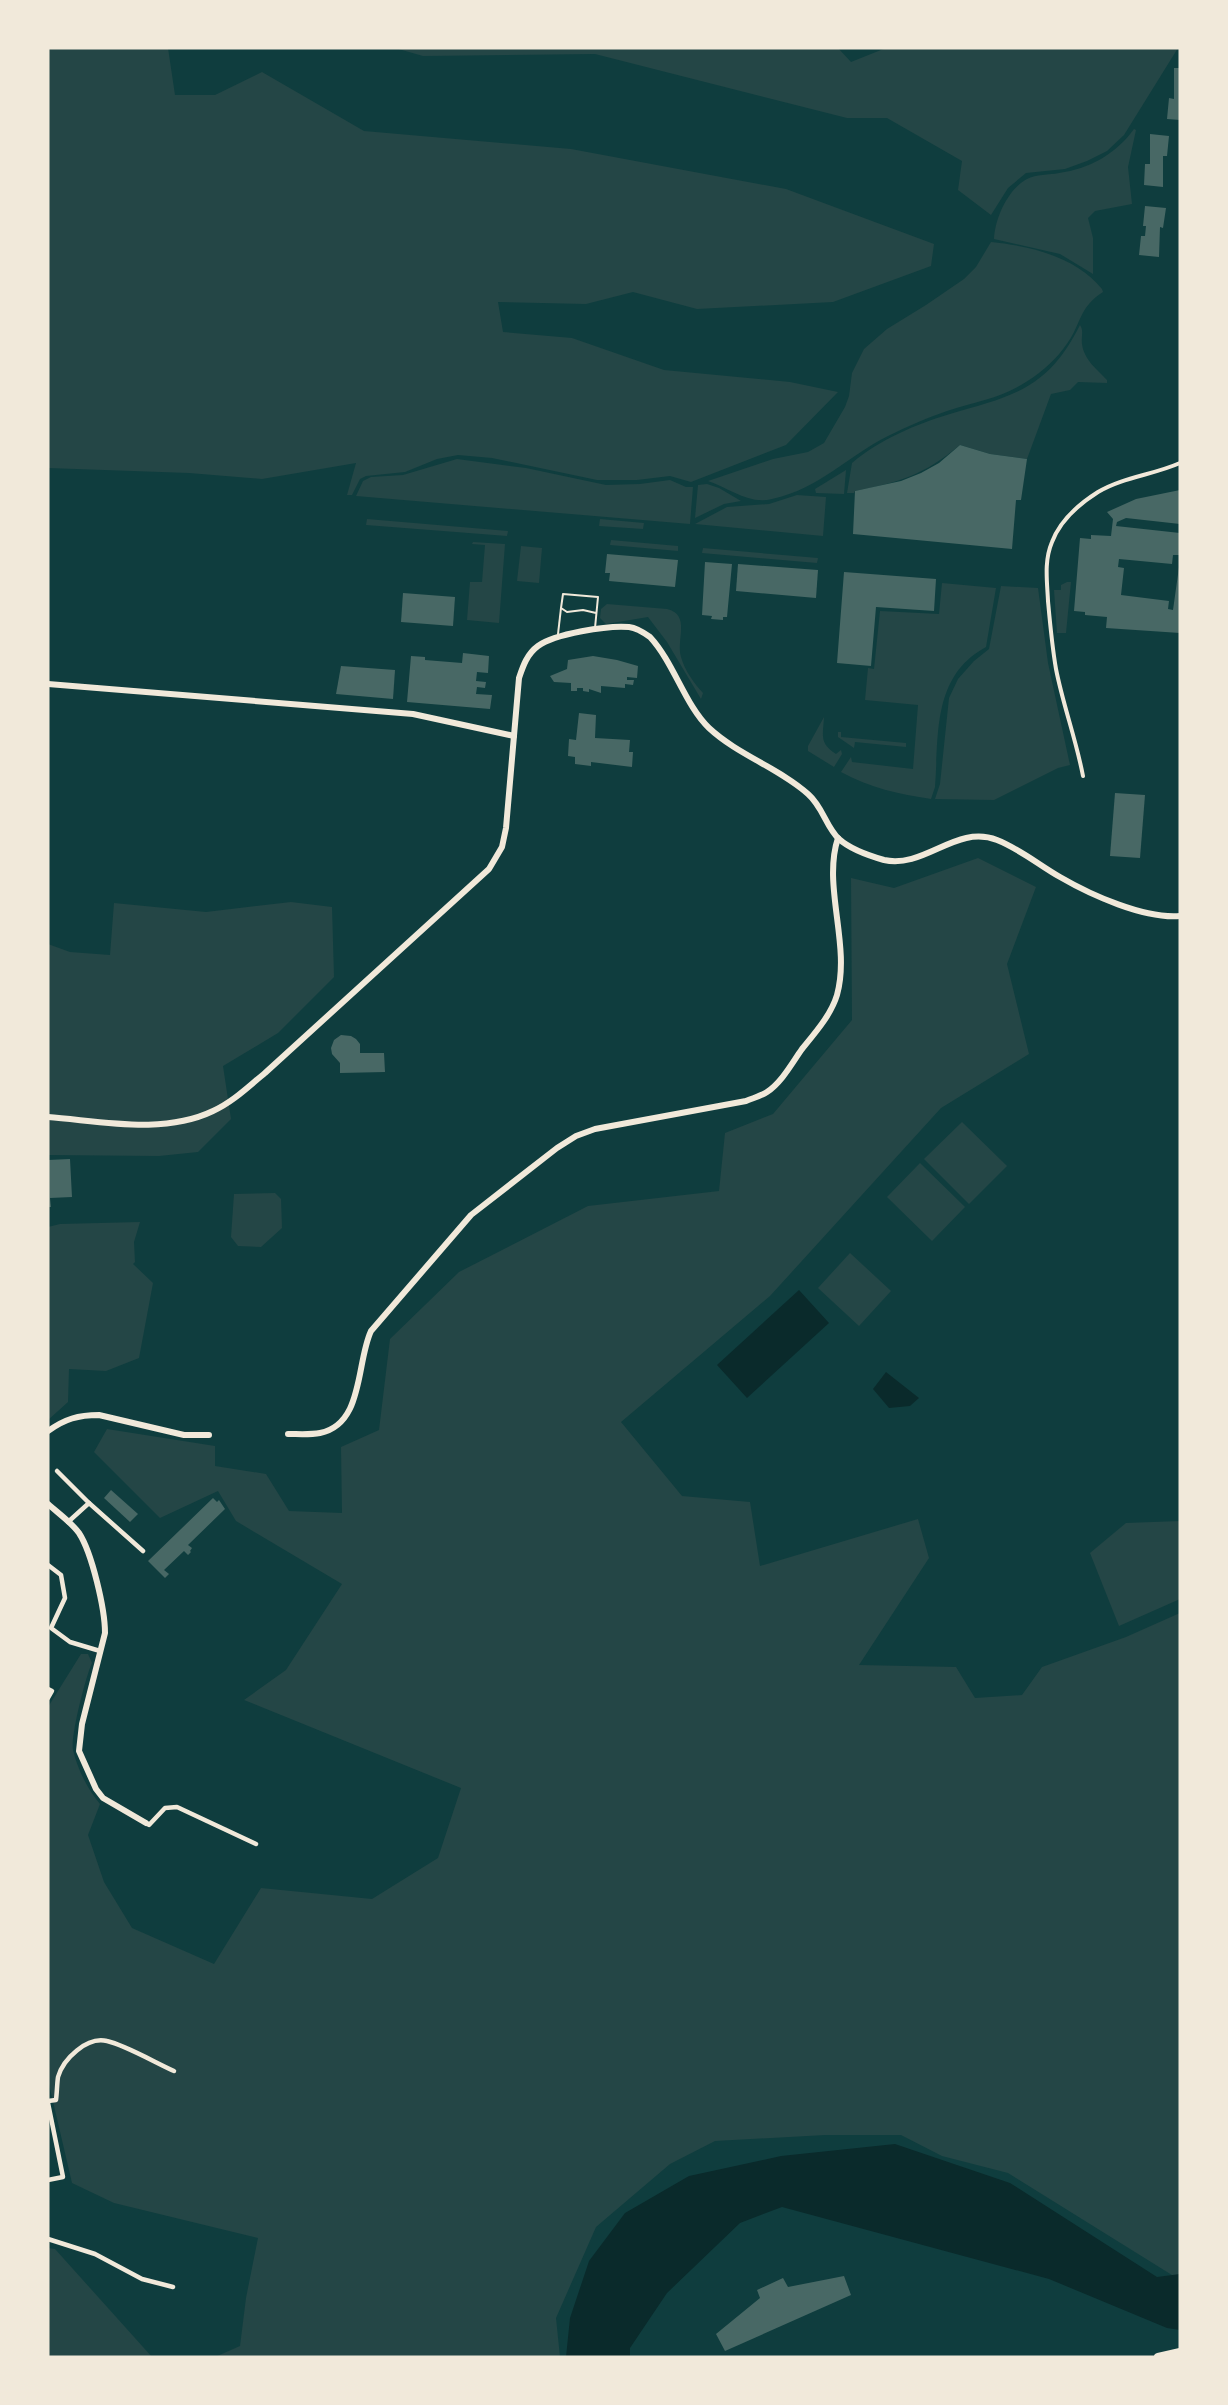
<svg xmlns="http://www.w3.org/2000/svg" width="1228" height="2405" font-family="'Work Sans',sans-serif">
<style>
.green{fill:#244646}
.water{fill:#0a2a2b}
.building{fill:#486865}
.lines{fill:none;stroke-linecap:round;stroke-linejoin:round}
.service{stroke:#f1e9da;stroke-width:2}
.pedestrian{stroke:#f1e9da;stroke-width:4}
.minor{stroke:#f1e9da;stroke-width:4.5}
.tertiary{stroke:#f1e9da;stroke-width:6}
.primary{stroke:#f1e9da;stroke-width:8}
</style>
<rect width="100%" height="100%" fill="#0f3d3e"/>
<g class="green">
<polygon points="48,48 168,48 175,95 215,95 262,72 364,131 571,149 786,189 934,244 931,266 833,302 697,309 633,292 586,304 498,302 503,332 572,338 664,370 790,382 838,392 786,445 691,482 670,476 637,480 597,480 492,458 458,455 437,459 405,472 366,476 360,479 352,495 347,495 356,463 262,479 189,473 48,468"/>
<polygon points="395,48 838,48 851,62 886,48 1178,48 1124,135 1107,151 1087,161 1065,169 1026,173 1008,188 991,215 958,190 962,161 887,118 847,118 595,54 423,56"/>
<path d="M1134,129L1136,130L1128,167L1132,204L1095,211L1088,218L1093,238V274L1060,254L994,239C995,218 1008,189 1027,179C1036,174 1049,175 1059,173C1089,169 1116,154 1134,129Z"/>
<path d="M991,242C1031,246 1076,257 1102,289L1103,292C1098,295 1093,299 1089,304C1082,312 1079,322 1074,332C1066,348 1053,362 1039,373C1006,398 984,399 947,411C927,418 906,427 888,436C846,457 821,488 772,499C749,505 729,488 708,481L773,459L808,452L824,443L845,407L849,396L852,373L864,349L887,329L926,305L964,279L976,267Z"/>
<path d="M1080,325C1084,331 1081,336 1082,344C1084,360 1097,369 1107,380V383L1078,382L1070,390L1051,394L1027,459L990,454L960,445C924,475 900,482 855,491L854,493H847L852,463C879,440 916,424 950,414C1013,396 1048,389 1080,325Z"/>
<polygon points="457,459 526,468 606,485 640,484 670,480 686,487 693,487 690,524 356,496 363,481 371,477 403,475"/>
<polygon points="846,470 844,494 816,493 815,489"/>
<polygon points="707,484 719,488 741,501 724,504 695,518 698,485"/>
<polygon points="797,495 826,497 823,536 695,524 727,507 769,504"/>
<polygon points="367,519 508,531 507,536 366,525"/>
<polygon points="600,519 644,523 643,529 599,526"/>
<polygon points="611,540 678,546 678,551 610,545"/>
<polygon points="473,542 505,544 499,623 467,620 470,582 482,582 485,545 472,544"/>
<polygon points="521,546 542,548 539,583 517,581"/>
<polygon points="703,548 818,558 817,563 702,553"/>
<polygon points="1067,582 1071,582 1066,633 1057,633 1054,590 1061,590 1061,585"/>
<path d="M942,583L996,588L986,647C932,676 939,735 935,787L931,799C899,794 870,788 841,772L851,757L852,762L913,769L918,705L865,700L868,668L874,669L880,611L939,614Z"/>
<polygon points="1001,586 1038,588 1048,663 1070,765 1058,768 994,800 935,799 940,784 949,698 958,679 974,661 989,649"/>
<path d="M607,604L667,609C691,615 676,639 681,657C685,671 694,683 703,693L701,699L667,642L648,617L606,624L600,618L601,609Z"/>
<path d="M824,717C823,736 819,743 836,754L841,750L842,754L834,767L808,751V746Z"/>
<polygon points="838,732 841,732 841,737 906,743 906,747 855,742 854,748 838,737"/>
<path d="M978,858L1036,887L1007,964L1029,1054L941,1108L770,1296L621,1422L682,1496L750,1502L760,1566L918,1519L929,1558L859,1665L956,1667L975,1698L1022,1695L1042,1667L1126,1637L1180,1613V2280L1008,2173L942,2156L901,2135H825L715,2141L670,2164L596,2227L556,2318L560,2357H215L240,2346L246,2298L258,2238L114,2203L72,2183L48,2080V1707L81,1654H88L92,1663C86,1675 70,1738 73,1750C77,1768 88,1790 100,1804L88,1835L104,1882L132,1928L214,1964L261,1888L372,1899L438,1858L461,1788L244,1700L286,1670L342,1584L236,1521L218,1491L160,1518L94,1452L107,1429L215,1446V1466L266,1474L289,1511L342,1513L341,1447L379,1430L390,1339L459,1272L588,1206L719,1191L725,1133L773,1114L852,1020L851,878L894,888Z"/>
<polygon points="291,902 332,907 334,977 278,1033 223,1066 231,1119 198,1152 159,1156 48,1155 48,944 70,952 110,955 114,903 206,912"/>
<polygon points="962,1122 1007,1166 969,1204 924,1159"/>
<polygon points="920,1163 965,1207 932,1241 887,1197"/>
<polygon points="275,1193 281,1199 282,1228 261,1247 238,1246 231,1237 234,1194"/>
<polygon points="140,1222 134,1242 135,1262 133,1264 153,1283 139,1358 106,1371 69,1369 68,1402 48,1420 48,1227 60,1224"/>
<polygon points="850,1253 891,1291 859,1326 818,1288"/>
<polygon points="1180,1521 1180,1599 1119,1626 1090,1553 1126,1523"/>
<polygon points="48,2248 55,2249 152,2357 48,2357"/>
</g>
<g class="water">
<polygon points="799,1290 829,1323 747,1398 717,1365"/>
<polygon points="886,1372 919,1398 910,1406 889,1408 873,1389"/>
<polygon points="895,2144 1010,2183 1157,2277 1180,2274 1180,2330 1167,2328 1049,2279 782,2207 740,2223 667,2293 630,2348 630,2357 566,2357 570,2318 589,2261 625,2213 689,2176 781,2156"/>
</g>
<g class="building">
<polygon points="1174,68 1180,68 1180,120 1167,119 1169,98 1174,99"/>
<polygon points="1150,134 1169,136 1167,156 1163,156 1163,187 1144,185 1145,164 1150,164"/>
<polygon points="1145,206 1166,208 1163,228 1160,227 1159,257 1139,255 1141,236 1145,236 1146,226 1143,226"/>
<polygon points="960,445 990,454 1027,459 1021,500 1016,500 1012,549 853,534 855,491 901,481 921,473 939,463"/>
<polygon points="1180,490 1180,524 1126,518 1117,522 1116,526 1180,533 1180,555 1173,555 1172,564 1119,559 1118,567 1124,568 1121,595 1169,601 1168,609 1173,610 1180,560 1180,633 1106,628 1107,617 1085,615 1085,612 1074,611 1080,538 1091,539 1091,535 1111,536 1113,519 1107,512 1136,499"/>
<polygon points="607,554 678,560 675,587 609,581 610,573 605,573"/>
<polygon points="705,562 732,564 727,617 723,617 723,620 711,619 712,616 702,615"/>
<polygon points="738,564 818,570 816,598 736,591"/>
<polygon points="844,572 936,579 934,611 876,607 871,666 837,663"/>
<polygon points="403,593 455,597 453,626 401,622"/>
<polygon points="463,653 489,656 488,673 477,672 476,681 486,682 485,688 477,687 476,694 492,695 490,709 407,702 411,656 425,657 425,660 462,663"/>
<polygon points="593,656 617,660 638,666 637,678 627,677 627,680 634,680 633,685 625,684 625,688 601,686 601,693 589,689 589,692 583,691 583,688 577,688 577,691 571,691 571,683 554,682 550,676 567,669 568,660"/>
<polygon points="341,666 395,670 393,699 336,694"/>
<polygon points="579,713 596,715 595,738 630,740 629,752 633,752 632,767 591,762 591,766 575,764 575,757 568,756 569,739 576,740"/>
<polygon points="1115,793 1145,795 1140,858 1110,856"/>
<polygon points="341,1035 351,1036 356,1039 360,1044 360,1053 384,1053 385,1072 340,1073 340,1063 332,1054 331,1048 334,1040"/>
<polygon points="70,1159 72,1197 50,1198 51,1207 48,1207 48,1160"/>
<polygon points="111,1490 138,1514 130,1522 104,1498"/>
<polygon points="213,1498 217,1502 219,1500 225,1509 188,1545 192,1548 190,1551 191,1552 188,1555 184,1551 164,1570 169,1574 165,1578 148,1561"/>
<polygon points="844,2276 851,2295 725,2351 716,2334 760,2298 757,2290 783,2278 788,2287"/>
</g>
<g class="lines">
<g class="service">
<polyline points="595,628 598,597 563,594 561,608 567,612 583,610 596,613"/>
<polyline points="558,634 561,608"/>
</g>
<path class="pedestrian" d="M1083,776C1076,739 1063,705 1056,669C1052,646 1050,623 1048,601C1047,580 1044,561 1052,542C1060,521 1079,504 1098,492C1123,477 1153,475 1180,463"/>
<g class="minor">
<polyline points="57,1471 89,1503 68,1522"/>
<polyline points="89,1503 143,1551"/>
<polyline points="48,1565 61,1575 65,1598 51,1628 70,1642 100,1651"/>
<polyline points="48,1689 52,1691 48,1698"/>
<polyline points="146,1823 149,1825 165,1808 177,1807 256,1844"/>
<path d="M48,2101L56,2100C57,2092 57,2084 58,2077C63,2059 87,2036 107,2041C125,2045 156,2063 174,2071"/>
<polyline points="48,2103 63,2177 48,2180"/>
<polyline points="48,2239 95,2254 142,2279 173,2287"/>
</g>
<g class="tertiary">
<polyline points="48,684 413,714 514,736"/>
<path d="M48,1117C101,1121 163,1135 213,1111C233,1102 249,1086 265,1073L489,869L502,847L506,828L519,678C523,666 527,654 538,646C554,634 608,625 629,627C637,628 643,632 650,637C674,663 685,705 709,728C738,755 779,768 808,794C823,807 826,827 839,839C850,849 870,856 884,860C925,869 956,824 997,840C1020,849 1039,865 1060,877C1091,895 1144,919 1180,916"/>
<path d="M48,1431C65,1419 78,1415 99,1415L184,1435H209"/>
<path d="M288,1434C298,1434 310,1435 320,1433C364,1424 356,1363 371,1331L471,1215L557,1148L576,1136L595,1129L746,1101C753,1098 761,1096 767,1092C782,1082 792,1063 802,1049C815,1033 831,1015 837,995C851,945 822,886 838,838"/>
<path d="M48,1504C58,1513 71,1522 79,1533C92,1553 105,1609 105,1633L82,1724L79,1751L96,1789L103,1798L146,1823"/>
</g>
<polyline class="primary" points="1158,2357 1180,2352"/>
</g>
<rect width="1228" height="2405" fill="none" stroke="#f1e9da" stroke-width="99"/>
</svg>
